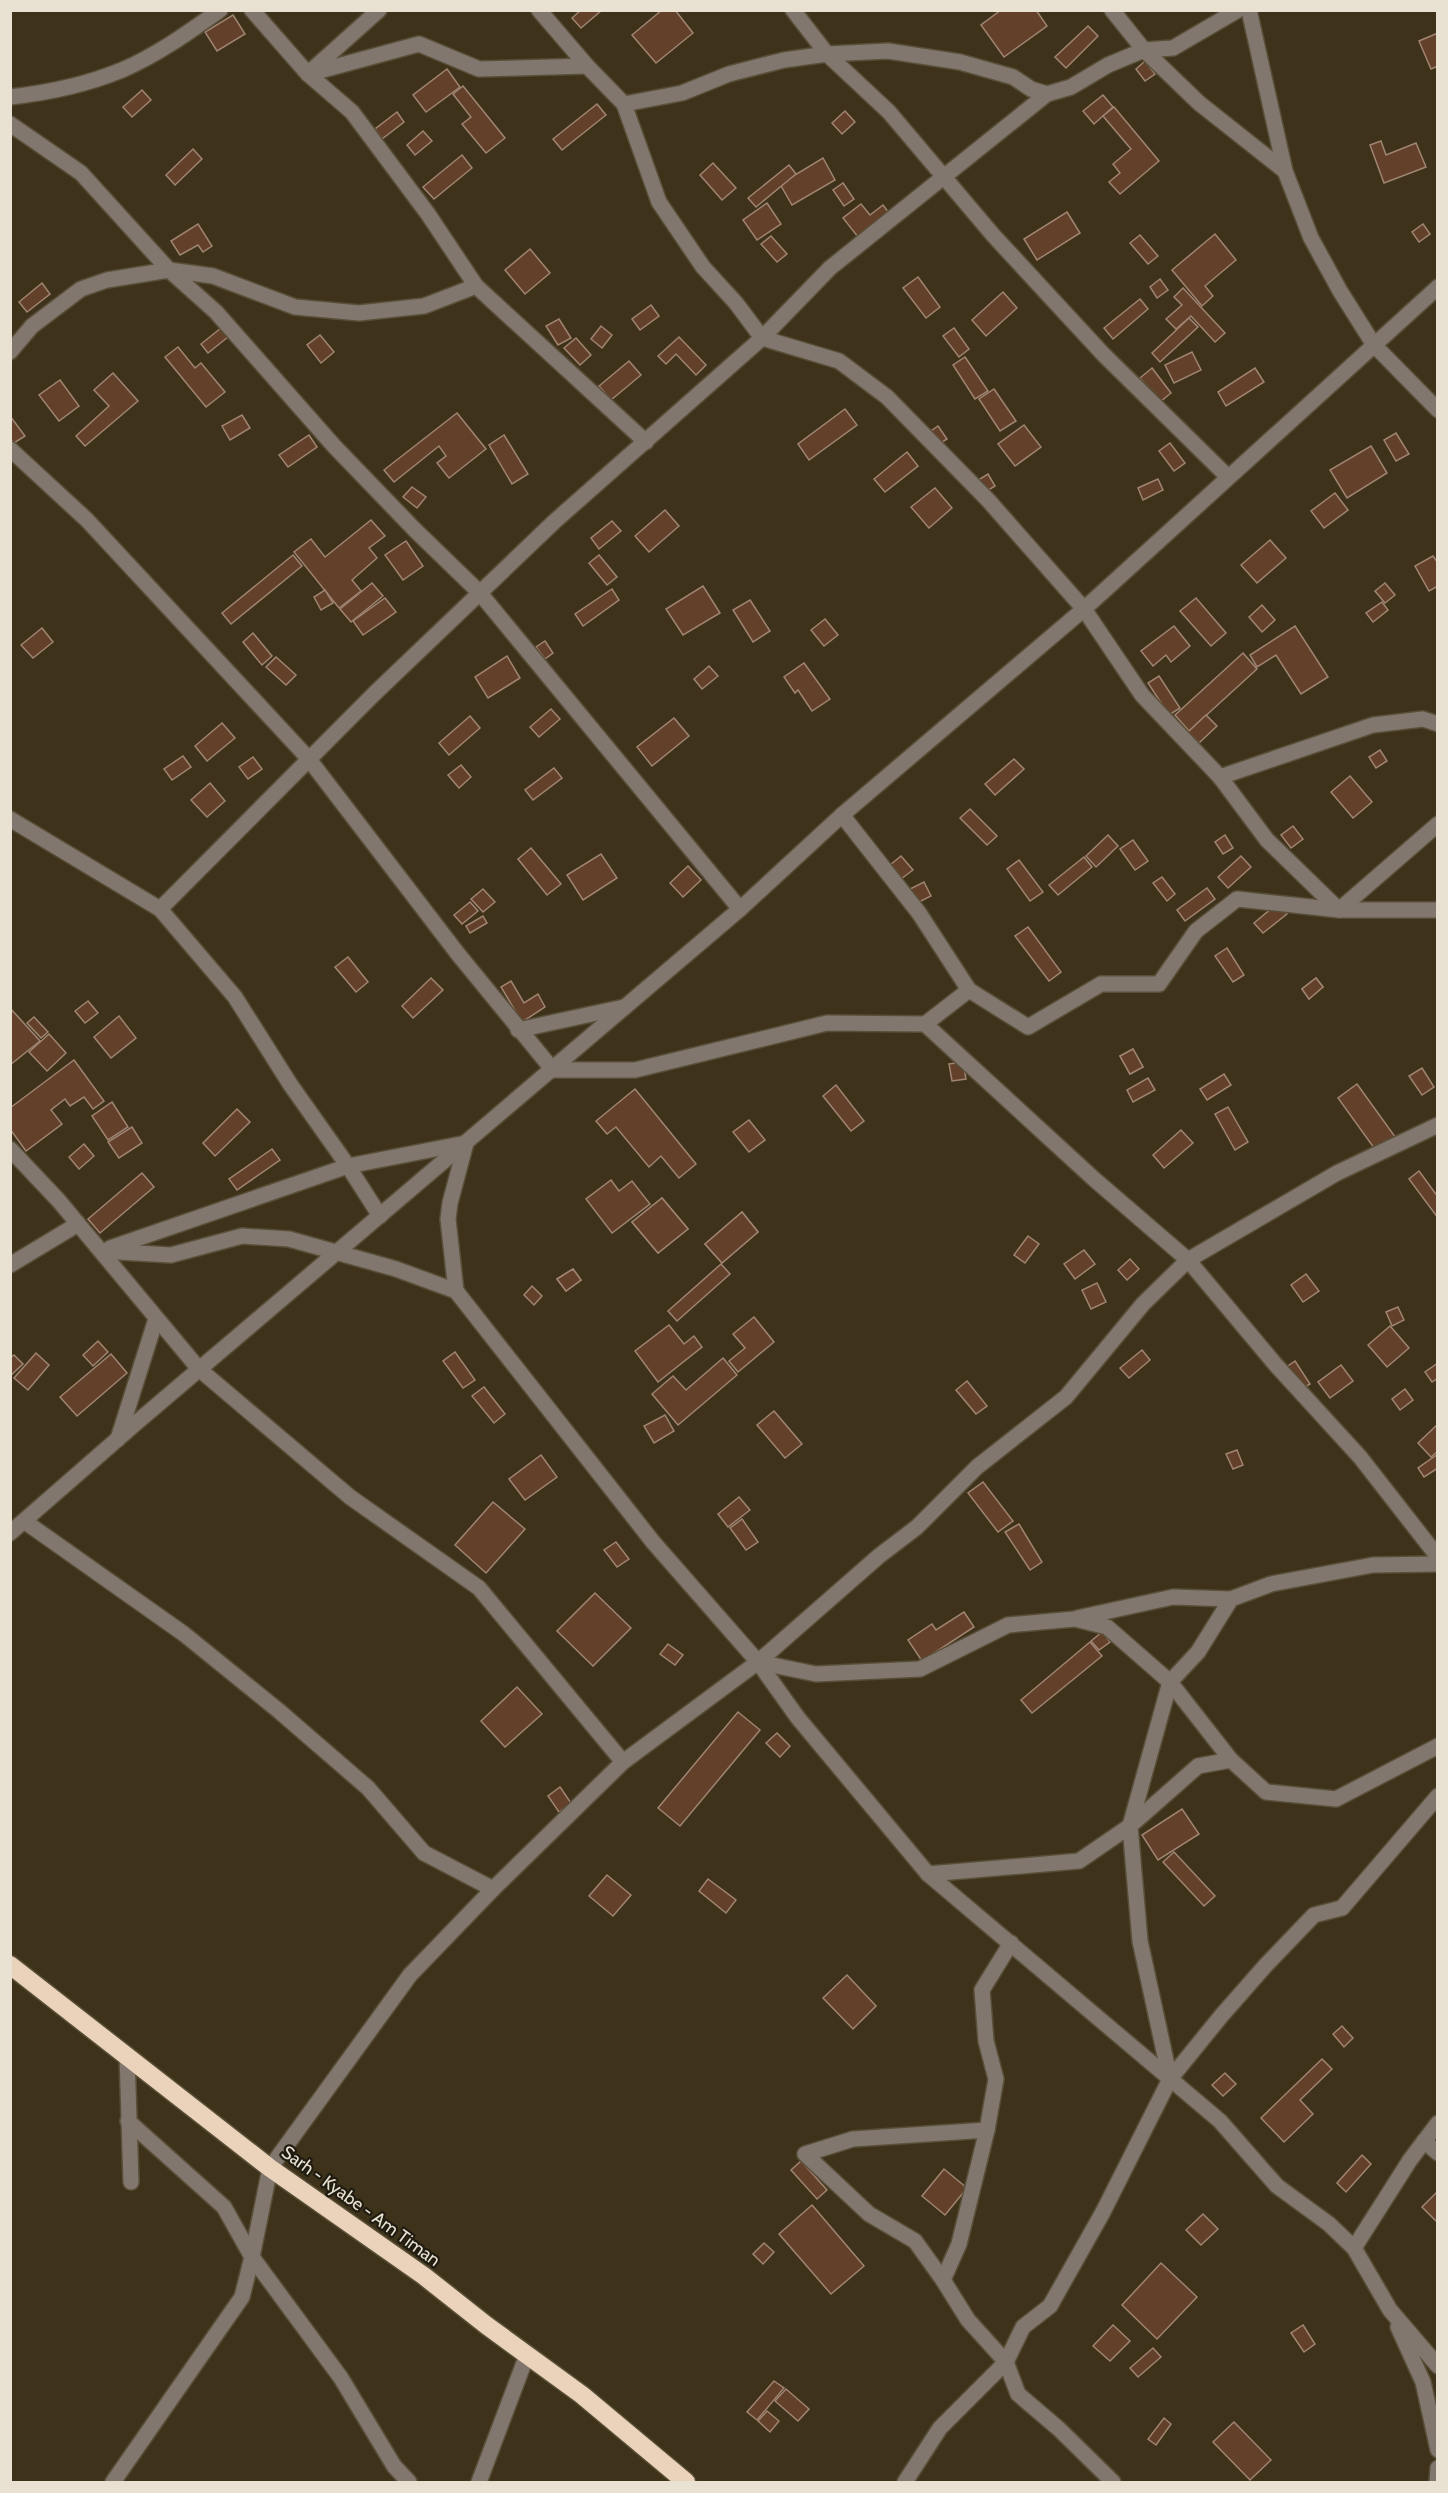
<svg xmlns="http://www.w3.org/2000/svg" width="1448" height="2493" font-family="Cabin,sans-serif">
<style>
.building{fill:#62402a;stroke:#a08473;stroke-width:1.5}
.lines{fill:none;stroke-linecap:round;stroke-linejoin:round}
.minor-casing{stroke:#594f38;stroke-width:18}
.highway-casing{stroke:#594f38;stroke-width:21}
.minor{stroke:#81776e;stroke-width:15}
.highway{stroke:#ebd3bb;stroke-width:18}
.labels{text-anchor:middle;stroke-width:4.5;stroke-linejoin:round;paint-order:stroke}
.street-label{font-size:18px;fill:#e9e2d3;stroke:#211c11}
</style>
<rect width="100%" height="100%" fill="#3e331a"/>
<g class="building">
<polygon points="581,10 602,10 581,28 572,18"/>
<polygon points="662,10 675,10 693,33 656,63 632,35"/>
<polygon points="1001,10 1036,10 1047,26 1004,57 981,25"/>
<polygon points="233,15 245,34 217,51 205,32"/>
<polygon points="1088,26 1098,36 1066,68 1055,57"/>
<polygon points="1438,33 1438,66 1431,69 1419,41"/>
<polygon points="1145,61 1155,74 1145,81 1136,69"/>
<polygon points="447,69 460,87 426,112 413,95"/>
<polygon points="463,86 505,138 486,153 462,124 471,117 453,94"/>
<polygon points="142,90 151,100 132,117 123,107"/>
<polygon points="1103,95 1113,107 1094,124 1083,111"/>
<polygon points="597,104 606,115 562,150 553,139"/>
<polygon points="1114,107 1159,161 1120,194 1109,182 1120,173 1113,164 1131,149 1103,116"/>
<polygon points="845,111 855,122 842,134 832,123"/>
<polygon points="397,112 404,122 382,139 375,129"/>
<polygon points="423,131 432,141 415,155 407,145"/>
<polygon points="1381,141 1386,155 1416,143 1426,167 1384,183 1370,145"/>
<polygon points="193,149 202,159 175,185 166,175"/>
<polygon points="462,155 472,168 434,199 423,187"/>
<polygon points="823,158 835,180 792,205 780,184"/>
<polygon points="713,163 736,188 722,200 700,175"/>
<polygon points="789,165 796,174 756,207 748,198"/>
<polygon points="843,183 854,199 844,206 833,190"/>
<polygon points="767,203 781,224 757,240 743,220"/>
<polygon points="861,204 870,215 883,205 892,217 862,242 843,218"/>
<polygon points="1067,212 1080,233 1037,260 1024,239"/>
<polygon points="198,224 212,246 203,252 198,245 180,255 171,241"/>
<polygon points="1423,224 1430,234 1419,242 1412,232"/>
<polygon points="1215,234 1236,260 1205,286 1213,296 1202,306 1172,270"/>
<polygon points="1140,235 1158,256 1148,264 1130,243"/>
<polygon points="771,236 787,254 777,262 761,244"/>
<polygon points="530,249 550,273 525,294 505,270"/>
<polygon points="918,277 940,307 926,318 903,288"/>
<polygon points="1160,279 1168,290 1157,298 1150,287"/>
<polygon points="42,283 50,294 27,312 19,302"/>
<polygon points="1183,288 1225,333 1215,342 1191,316 1176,329 1166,319 1182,305 1174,297"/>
<polygon points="1003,292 1017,308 986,336 972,320"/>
<polygon points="1140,299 1148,309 1113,339 1104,328"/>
<polygon points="651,305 659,316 640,330 632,319"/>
<polygon points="1189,318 1198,327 1160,362 1152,353"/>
<polygon points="559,319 571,338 558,345 546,326"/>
<polygon points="601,326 612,335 602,348 591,339"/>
<polygon points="221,328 228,337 208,353 201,344"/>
<polygon points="954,328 969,349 959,357 943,336"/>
<polygon points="320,335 334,352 321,363 307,345"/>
<polygon points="679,337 706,365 696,375 676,354 666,364 658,356"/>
<polygon points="576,338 591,355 580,365 564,348"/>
<polygon points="178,347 195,368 201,363 225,392 206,407 165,357"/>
<polygon points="1192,352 1201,370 1174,383 1165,365"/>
<polygon points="965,357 988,391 975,399 953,365"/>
<polygon points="629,361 641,375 611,400 599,386"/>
<polygon points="1152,368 1171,393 1160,402 1140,378"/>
<polygon points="1255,368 1264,382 1226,406 1218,392"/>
<polygon points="113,373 138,401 85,446 76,436 109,406 94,390"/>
<polygon points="60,380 79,406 59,421 39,395"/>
<polygon points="994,389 1016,421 1000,431 979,399"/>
<polygon points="845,409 857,425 809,460 798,444"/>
<polygon points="457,413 486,449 449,478 437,463 446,456 439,446 394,482 384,470"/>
<polygon points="242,415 250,428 230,440 222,426"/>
<polygon points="10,416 25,436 14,443 10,438"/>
<polygon points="1024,425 1041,447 1015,466 998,444"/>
<polygon points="938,426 947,439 936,446 928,433"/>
<polygon points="1396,433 1409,454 1396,461 1384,440"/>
<polygon points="309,435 317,447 288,467 279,455"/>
<polygon points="504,435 528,474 512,484 489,445"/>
<polygon points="1170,443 1185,463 1174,471 1159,451"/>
<polygon points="1371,446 1387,473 1347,498 1330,470"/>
<polygon points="907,452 918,466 885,492 874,479"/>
<polygon points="988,474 995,486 982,494 975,482"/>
<polygon points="1158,479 1163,490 1143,500 1138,488"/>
<polygon points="412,487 426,497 417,508 403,497"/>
<polygon points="935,488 952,508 929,528 911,507"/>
<polygon points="1335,493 1348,510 1324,528 1311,511"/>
<polygon points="665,510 679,526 649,552 635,536"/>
<polygon points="371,520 385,536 369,548 377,558 352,580 361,591 339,608 294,552 311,539 325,557"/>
<polygon points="612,521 621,531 599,549 591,538"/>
<polygon points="1270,540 1286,558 1257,583 1241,565"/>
<polygon points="406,541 423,566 403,580 385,555"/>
<polygon points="293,555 302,566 231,624 222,613"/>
<polygon points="599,555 617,577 607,585 589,563"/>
<polygon points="1433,556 1438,563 1438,586 1429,591 1415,566"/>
<polygon points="372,583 383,596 351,622 340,609"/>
<polygon points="1385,583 1395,595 1385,603 1375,591"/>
<polygon points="703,586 720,613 683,635 666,609"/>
<polygon points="612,589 619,600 583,626 575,614"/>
<polygon points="325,590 333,603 321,610 314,597"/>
<polygon points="385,598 396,612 363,635 353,621"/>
<polygon points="1196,598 1226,633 1211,646 1180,611"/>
<polygon points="750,600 770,631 753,642 733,610"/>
<polygon points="1382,602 1388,610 1373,622 1366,613"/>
<polygon points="1262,605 1275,620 1262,632 1249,617"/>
<polygon points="825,619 838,635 824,646 811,630"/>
<polygon points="1174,626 1190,646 1171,662 1166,655 1153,666 1141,651"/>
<polygon points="1295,626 1328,677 1301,694 1276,655 1257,667 1250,655"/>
<polygon points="42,628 53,642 33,658 21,645"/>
<polygon points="253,633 272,656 262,665 243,642"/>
<polygon points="545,641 553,653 545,659 536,647"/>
<polygon points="1243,653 1257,669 1189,731 1175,715"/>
<polygon points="507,656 520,678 488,698 475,677"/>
<polygon points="276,657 296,675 286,685 266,667"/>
<polygon points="804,663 830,699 812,711 798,690 795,693 784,677"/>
<polygon points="709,666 718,676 702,689 694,679"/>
<polygon points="1159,676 1180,708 1169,715 1148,683"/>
<polygon points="551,709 560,719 539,737 530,727"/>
<polygon points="1206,715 1217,726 1199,743 1188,732"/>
<polygon points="470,716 480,728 449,755 439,743"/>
<polygon points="674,718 689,736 652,766 637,747"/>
<polygon points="222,723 235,738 207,761 195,746"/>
<polygon points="1380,750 1387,761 1376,768 1369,757"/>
<polygon points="183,756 191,767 172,780 164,769"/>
<polygon points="253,757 262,769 248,779 239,767"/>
<polygon points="1014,759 1024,769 995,795 985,784"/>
<polygon points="461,765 471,777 459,788 448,775"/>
<polygon points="554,768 562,778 533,800 525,790"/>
<polygon points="1350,776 1372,802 1353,818 1331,792"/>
<polygon points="210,783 225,801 207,817 191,800"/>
<polygon points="970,809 997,836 987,845 960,818"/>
<polygon points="1293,826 1303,839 1291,848 1281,835"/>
<polygon points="1108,835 1118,846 1096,867 1086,856"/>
<polygon points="1225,835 1233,848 1223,854 1215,842"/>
<polygon points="1133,840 1148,861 1135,870 1120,849"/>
<polygon points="531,848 561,884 547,895 518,859"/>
<polygon points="601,854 617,878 583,900 567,875"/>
<polygon points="901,856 913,870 901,879 890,865"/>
<polygon points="1241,856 1251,867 1228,888 1218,877"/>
<polygon points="1084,857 1092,867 1058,895 1049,885"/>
<polygon points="1019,860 1043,892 1030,901 1007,869"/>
<polygon points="688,866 701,880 683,897 670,883"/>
<polygon points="1162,877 1175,894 1167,901 1153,883"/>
<polygon points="924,882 931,896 917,903 910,889"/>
<polygon points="1207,888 1215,899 1185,921 1177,910"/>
<polygon points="483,889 495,902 483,912 471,899"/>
<polygon points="470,902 478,911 462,924 454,915"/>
<polygon points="1278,903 1287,914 1263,933 1254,923"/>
<polygon points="483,916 487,923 470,933 466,926"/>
<polygon points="1028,927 1061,972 1049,981 1015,936"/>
<polygon points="1227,948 1244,975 1233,982 1215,956"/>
<polygon points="348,957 368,982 356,992 335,967"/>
<polygon points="431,978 443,990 413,1018 402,1006"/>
<polygon points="1316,978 1323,987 1309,999 1302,989"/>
<polygon points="1316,978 1323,987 1309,999 1302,989"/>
<polygon points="511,981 524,1003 538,994 545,1007 522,1022 501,987"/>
<polygon points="88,1001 98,1013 85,1023 75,1011"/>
<polygon points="10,1008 40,1041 10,1065"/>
<polygon points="119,1016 136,1038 111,1058 94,1037"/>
<polygon points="34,1017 48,1032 41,1038 27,1023"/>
<polygon points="49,1034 66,1053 47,1071 29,1052"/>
<polygon points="1133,1049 1143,1067 1130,1074 1120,1056"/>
<polygon points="1133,1049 1143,1067 1130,1074 1120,1056"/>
<polygon points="74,1060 104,1101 93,1109 84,1097 70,1106 65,1099 51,1110 62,1124 26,1151 10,1129 10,1108"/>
<polygon points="963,1062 966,1079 952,1081 949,1064"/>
<polygon points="1422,1068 1434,1087 1422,1095 1409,1076"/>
<polygon points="1224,1074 1231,1085 1207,1100 1200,1089"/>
<polygon points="1148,1078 1155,1090 1133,1102 1127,1090"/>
<polygon points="1357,1084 1401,1145 1382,1159 1338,1098"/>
<polygon points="836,1085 864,1121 851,1131 823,1096"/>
<polygon points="635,1089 696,1164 679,1178 661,1156 649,1167 616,1127 607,1134 596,1121"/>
<polygon points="112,1102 128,1127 108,1140 92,1116"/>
<polygon points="1228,1107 1248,1142 1235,1150 1215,1114"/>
<polygon points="237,1109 250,1122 215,1156 203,1143"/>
<polygon points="749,1120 765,1140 749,1152 733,1132"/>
<polygon points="132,1127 142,1143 119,1158 108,1142"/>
<polygon points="1181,1130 1193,1143 1164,1168 1153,1155"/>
<polygon points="84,1144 94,1156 79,1169 69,1157"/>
<polygon points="272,1149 280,1160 237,1190 229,1179"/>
<polygon points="1419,1171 1438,1197 1438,1218 1409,1179"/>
<polygon points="142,1173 154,1187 100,1233 88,1219"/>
<polygon points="611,1180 619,1191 632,1181 650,1204 612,1233 586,1199"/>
<polygon points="662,1198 688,1229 658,1253 632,1222"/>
<polygon points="662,1198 688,1229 658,1253 632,1222"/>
<polygon points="742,1212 758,1232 722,1263 705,1244"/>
<polygon points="742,1212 758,1232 722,1263 705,1244"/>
<polygon points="1028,1236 1039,1244 1025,1263 1014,1255"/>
<polygon points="1084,1250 1095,1264 1075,1279 1064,1264"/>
<polygon points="1130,1259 1139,1269 1127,1280 1118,1270"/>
<polygon points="721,1264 730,1274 677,1321 668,1311"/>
<polygon points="573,1269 581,1280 566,1291 557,1279"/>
<polygon points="573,1269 581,1280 566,1291 557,1279"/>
<polygon points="1306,1274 1319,1291 1303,1302 1291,1285"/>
<polygon points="1097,1283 1106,1302 1091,1309 1082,1290"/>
<polygon points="532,1286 542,1296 534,1305 524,1295"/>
<polygon points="1398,1307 1404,1320 1392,1326 1386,1312"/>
<polygon points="754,1317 774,1342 738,1372 729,1361 745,1348 733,1334"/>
<polygon points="669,1325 684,1344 694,1336 702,1347 658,1382 635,1351"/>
<polygon points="1390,1326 1409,1348 1387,1367 1368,1345"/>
<polygon points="98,1341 108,1352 93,1366 83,1355"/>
<polygon points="1142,1350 1150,1360 1129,1378 1120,1368"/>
<polygon points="455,1352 475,1380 463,1388 443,1361"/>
<polygon points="36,1353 49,1365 28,1390 14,1378"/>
<polygon points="111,1354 127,1373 77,1416 60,1397"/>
<polygon points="14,1355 23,1364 10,1376 10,1358"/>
<polygon points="723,1358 737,1375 678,1425 652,1394 673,1376 686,1390"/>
<polygon points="1295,1361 1310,1384 1300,1390 1285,1368"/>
<polygon points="1438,1363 1438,1378 1432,1382 1425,1372"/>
<polygon points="1341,1365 1353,1381 1330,1398 1318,1382"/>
<polygon points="967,1381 987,1406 976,1414 956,1390"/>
<polygon points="484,1387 505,1414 494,1423 472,1396"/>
<polygon points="1405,1389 1413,1400 1400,1410 1392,1399"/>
<polygon points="774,1411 802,1444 785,1458 757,1425"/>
<polygon points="665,1415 674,1431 654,1443 644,1426"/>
<polygon points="1437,1425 1438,1451 1431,1457 1418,1443"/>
<polygon points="1237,1450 1243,1465 1233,1469 1226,1454"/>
<polygon points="1438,1454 1438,1468 1424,1477 1418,1468"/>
<polygon points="541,1455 557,1477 525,1500 509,1479"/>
<polygon points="983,1482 1013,1521 998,1532 968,1493"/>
<polygon points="739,1497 750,1510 728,1527 718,1514"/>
<polygon points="493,1502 525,1529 486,1573 455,1545"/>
<polygon points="742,1519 758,1542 746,1550 730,1528"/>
<polygon points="1019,1524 1042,1562 1030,1570 1005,1532"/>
<polygon points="616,1542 629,1559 617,1567 604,1550"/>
<polygon points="595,1593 631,1628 593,1666 557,1631"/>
<polygon points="964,1612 974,1627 922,1661 908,1640 932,1624 936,1630"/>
<polygon points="1102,1632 1110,1642 1099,1650 1091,1641"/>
<polygon points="1090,1642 1102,1656 1032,1713 1021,1700"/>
<polygon points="668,1644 683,1655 675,1665 660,1654"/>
<polygon points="517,1687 542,1714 505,1747 481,1721"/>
<polygon points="738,1712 760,1730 680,1826 658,1808"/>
<polygon points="777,1733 790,1746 780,1757 766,1743"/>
<polygon points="560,1787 571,1803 559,1812 548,1796"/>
<polygon points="1182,1809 1199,1834 1158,1860 1142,1835"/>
<polygon points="1174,1852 1215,1896 1204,1906 1163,1862"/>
<polygon points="607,1875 631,1895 613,1916 589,1896"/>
<polygon points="708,1879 736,1900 726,1913 699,1891"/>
<polygon points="847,1975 876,2006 853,2029 823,1998"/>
<polygon points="1342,2026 1353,2038 1344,2047 1333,2034"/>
<polygon points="1322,2059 1332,2069 1300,2100 1313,2114 1284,2142 1261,2118"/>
<polygon points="1225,2073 1236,2084 1223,2096 1212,2085"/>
<polygon points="1362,2155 1371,2164 1346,2192 1337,2183"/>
<polygon points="801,2161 827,2190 817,2199 791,2170"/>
<polygon points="944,2169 967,2188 945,2215 922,2196"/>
<polygon points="1438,2191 1438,2223 1422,2207"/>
<polygon points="812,2205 864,2266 831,2294 779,2234"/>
<polygon points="1203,2214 1218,2229 1201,2245 1186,2230"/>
<polygon points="764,2243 774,2252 763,2264 753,2254"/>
<polygon points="1161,2263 1197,2297 1157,2339 1122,2305"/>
<polygon points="1113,2325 1130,2341 1110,2361 1093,2346"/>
<polygon points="1303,2325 1315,2344 1304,2352 1291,2333"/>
<polygon points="1153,2348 1161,2357 1138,2377 1130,2368"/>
<polygon points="774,2381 784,2388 757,2420 747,2412"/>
<polygon points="786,2389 809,2409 798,2421 775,2401"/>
<polygon points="767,2411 779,2421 770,2432 758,2421"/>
<polygon points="1164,2418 1171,2424 1156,2445 1148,2439"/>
<polygon points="1234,2422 1271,2460 1250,2480 1213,2442"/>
</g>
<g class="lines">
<g class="minor-casing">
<g id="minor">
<polyline points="252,10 308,74 352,112 428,214 476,286 646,442"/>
<polyline points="539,10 587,66 624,104 659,202 703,267 736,303 762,338 839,361 887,397 988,500 1084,609 1142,695 1220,777 1267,840 1339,910 1438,824"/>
<polyline points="793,10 827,54 889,112 993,235 1103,354 1228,477"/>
<polyline points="1112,10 1144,50 1199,103 1285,171"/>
<polyline points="1249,10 1285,171 1311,238 1340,291 1374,345 1438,410"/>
<polyline points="312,70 379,10"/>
<polyline points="308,74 419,44 479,69 587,66"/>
<path d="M10,97C46,93 88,84 122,70C157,55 189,32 220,10"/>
<polyline points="624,104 682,93 729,74 784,60 827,54 888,51 960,62 1013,77 1031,89 1047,94"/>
<polyline points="10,124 81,173 169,270 216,312 334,446 415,530 479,592 740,909"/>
<polyline points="10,352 32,326 81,289 107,280 169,270 213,276 295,307 359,313 424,306 476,286"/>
<polyline points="10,449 87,520 308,758 458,954 553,1070 635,1070 827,1023 925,1024 1094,1179 1188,1260 1275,1364 1360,1457 1438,1557"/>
<polyline points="1220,777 1373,725 1423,719 1438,724"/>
<polyline points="842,815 919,913 969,990 1028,1027 1101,984 1159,984 1196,931 1237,899 1339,910 1438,910"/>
<polyline points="10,819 160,909 235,997 290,1084 348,1166 380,1216"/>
<polyline points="160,909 374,694 555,521 762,338 830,268 1047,94 1071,87 1108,65 1144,50 1173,48 1238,10"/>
<polyline points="925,1024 969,990"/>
<polyline points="518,1030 624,1007"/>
<polyline points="10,1149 59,1201 199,1369 350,1497 479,1588 623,1762"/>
<polyline points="110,1248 348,1166 466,1143 450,1203 448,1219 456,1291"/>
<polyline points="101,1251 171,1255 242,1236 289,1239 396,1269 456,1291 653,1542 758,1662 798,1718 928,1874 1220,2121 1277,2186 1329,2224 1354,2248 1390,2310 1438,2366"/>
<polyline points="10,1265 78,1224"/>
<polyline points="118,1439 156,1319"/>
<polyline points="24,1521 184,1634 279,1711 368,1788 424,1853 493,1889"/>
<polyline points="10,1533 136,1423 740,909 842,815 1084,609 1438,287"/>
<polyline points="1077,1618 1173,1597 1231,1599"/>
<polyline points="758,1662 816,1674 920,1669 1008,1625 1075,1619 1107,1627 1170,1682 1231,1760 1266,1792 1336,1799 1438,1746"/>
<polyline points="928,1874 1079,1861 1130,1826 1198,1766 1231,1760"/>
<polyline points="127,2055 131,2182"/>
<polyline points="1170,2079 1140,1941 1130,1826 1170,1682 1198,1652 1231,1599 1271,1584 1373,1565 1438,1564"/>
<polyline points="987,2130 853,2139 805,2154 869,2214 915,2241 943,2280 968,2320 1006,2362 1018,2394 1059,2429 1113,2482"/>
<polyline points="1424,2141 1438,2153"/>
<polyline points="1354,2248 1410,2160 1438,2123"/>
<polyline points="943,2280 959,2244 987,2130 996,2079 986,2041 982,1990 1011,1943"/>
<polyline points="1398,2327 1423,2382 1438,2450"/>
<polyline points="113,2482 242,2297 252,2257 224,2207 128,2121"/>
<polyline points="409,2482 394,2466 341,2378 252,2257 270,2168 410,1975 493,1889 623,1762 758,1662 879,1556 917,1527 977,1467 1066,1397 1143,1304 1188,1260 1337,1173 1438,1125"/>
<polyline points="479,2482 527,2355"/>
<polyline points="905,2482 940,2428 1006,2362 1023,2327 1050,2306 1103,2212 1170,2079 1222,2015 1266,1965 1314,1915 1342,1908 1438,1796"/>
<polyline points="1437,2482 1438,2468"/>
</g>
</g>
<g class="highway-casing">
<polyline id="highway" points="10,1965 270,2168 424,2276 486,2325 582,2395 686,2482"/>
</g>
<use href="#minor" class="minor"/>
<use href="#highway" class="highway"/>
</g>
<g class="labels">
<g class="street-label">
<text transform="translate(361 2206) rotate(36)" y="6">Sarh - Kyabe - Am Timan</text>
</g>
</g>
<rect width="1448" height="2493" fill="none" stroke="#e9e2d3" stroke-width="24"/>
</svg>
